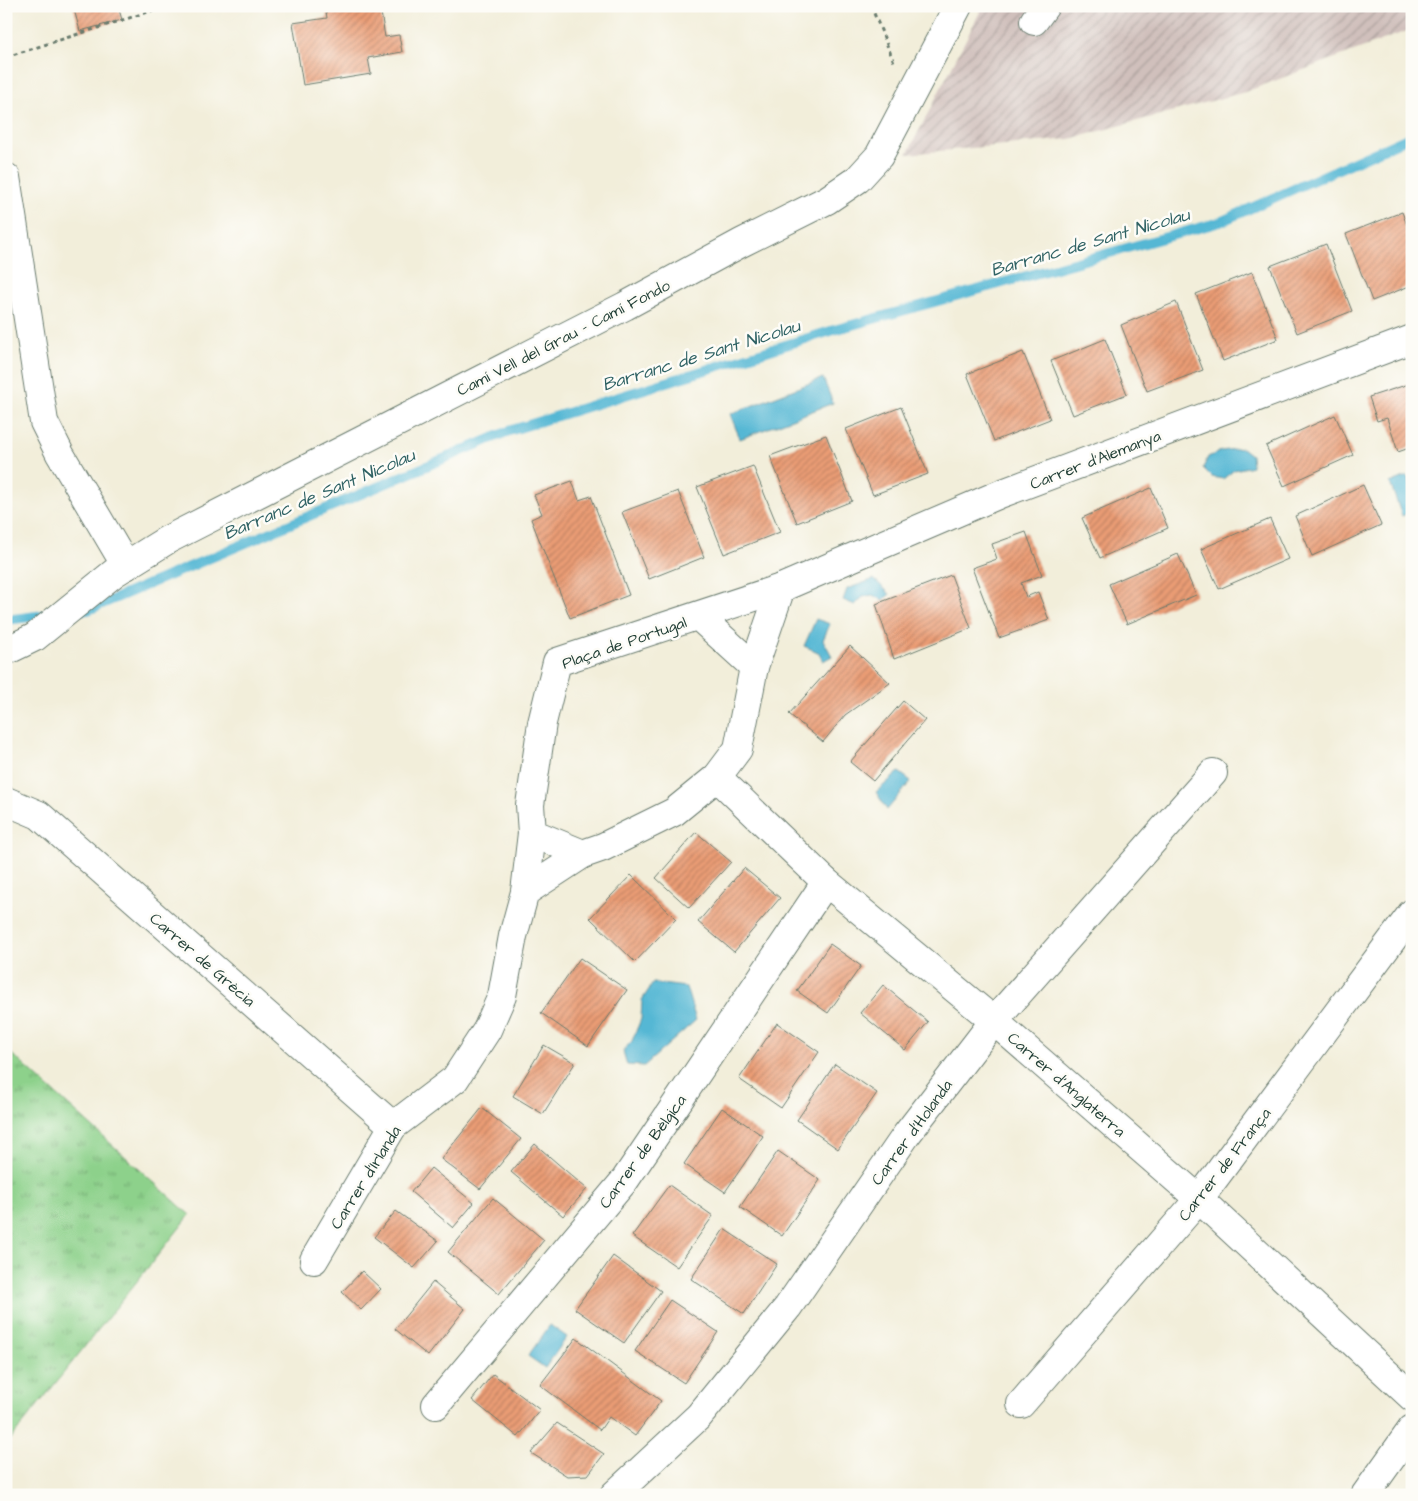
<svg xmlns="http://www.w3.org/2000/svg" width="1418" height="1501" font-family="'Architects Daughter',sans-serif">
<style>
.industrial{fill:url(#industrial-furrows)}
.grass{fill:url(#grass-tufts);stroke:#568760}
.water{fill:#55b7d4;stroke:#3a7a84}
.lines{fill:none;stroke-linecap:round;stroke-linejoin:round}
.stream{stroke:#55b7d4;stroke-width:10}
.building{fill:url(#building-hatch)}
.street-casing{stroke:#697b6e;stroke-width:30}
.path{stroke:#697b6e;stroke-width:3;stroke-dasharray:4 4;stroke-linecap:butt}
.street{stroke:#fff;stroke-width:28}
.labels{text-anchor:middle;stroke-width:5;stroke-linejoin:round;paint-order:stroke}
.street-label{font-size:16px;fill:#1f3d34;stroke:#fdfcf7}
.water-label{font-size:18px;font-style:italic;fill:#2f6264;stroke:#fdfcf7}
</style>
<defs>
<pattern id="industrial-furrows" width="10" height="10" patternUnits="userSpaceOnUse" patternTransform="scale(1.25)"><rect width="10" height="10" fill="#d0c0bc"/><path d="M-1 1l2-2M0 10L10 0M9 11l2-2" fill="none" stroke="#a89d9a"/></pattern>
<pattern id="grass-tufts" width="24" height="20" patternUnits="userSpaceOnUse" patternTransform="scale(1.25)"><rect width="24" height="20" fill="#8dd18b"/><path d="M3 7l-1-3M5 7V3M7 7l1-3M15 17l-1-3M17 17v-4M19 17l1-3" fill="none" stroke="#73ab72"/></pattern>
<pattern id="building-hatch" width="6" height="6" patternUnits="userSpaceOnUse" patternTransform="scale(1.25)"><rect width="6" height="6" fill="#ea9c75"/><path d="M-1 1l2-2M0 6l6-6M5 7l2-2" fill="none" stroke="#bd8061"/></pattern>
</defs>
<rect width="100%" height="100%" fill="#fdfcf7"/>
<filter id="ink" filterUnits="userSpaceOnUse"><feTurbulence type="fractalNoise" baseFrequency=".02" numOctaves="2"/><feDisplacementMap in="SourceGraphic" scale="10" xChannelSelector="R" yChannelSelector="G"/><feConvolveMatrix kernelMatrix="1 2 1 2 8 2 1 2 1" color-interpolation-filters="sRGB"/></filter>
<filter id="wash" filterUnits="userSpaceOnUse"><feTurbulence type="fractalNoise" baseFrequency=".0096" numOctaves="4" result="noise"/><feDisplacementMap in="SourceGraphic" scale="20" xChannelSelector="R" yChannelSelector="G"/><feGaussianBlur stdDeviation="1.12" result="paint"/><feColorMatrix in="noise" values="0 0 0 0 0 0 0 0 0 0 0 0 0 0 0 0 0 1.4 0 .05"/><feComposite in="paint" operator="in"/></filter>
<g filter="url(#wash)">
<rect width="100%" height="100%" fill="#f2eeda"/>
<polygon class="industrial" points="983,6 1412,6 1412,29 1245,92 1070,139 907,154"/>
<polygon class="grass" points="6,1049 190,1215 6,1445"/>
<g class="water">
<polygon points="823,378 833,403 740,439 730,414"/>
<polygon points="1242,448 1251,455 1252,466 1234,470 1223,479 1212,477 1203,468 1208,457 1221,451"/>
<polygon points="1407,476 1412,488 1412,512 1402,516 1390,483"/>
<polygon points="874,579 890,594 883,600 872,595 863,597 855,605 843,600 847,589"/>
<polygon points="816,619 830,624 823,640 832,656 823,661 818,652 804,646"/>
<polygon points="899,772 911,781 887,810 876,792"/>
<polygon points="653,983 686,987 696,1020 644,1066 627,1065 623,1051 632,1041 641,1019 642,1000"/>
<polygon points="550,1325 567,1337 545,1368 528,1356"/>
</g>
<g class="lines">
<g class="stream">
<polyline points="82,610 88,610 509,431 834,330 1220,222 1412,136"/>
<polyline points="6,620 52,614"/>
</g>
</g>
<g id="blocks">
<g class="building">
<polygon points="73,6 118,6 122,20 80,31"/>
<polygon points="325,6 380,6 385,37 399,35 402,52 368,58 371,74 303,85 293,23 327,18"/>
<polygon points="1402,212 1412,238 1412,285 1372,301 1346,234"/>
<polygon points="1326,244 1352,311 1297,333 1270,266"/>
<polygon points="1252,272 1278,339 1223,361 1196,294"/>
<polygon points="1176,302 1203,370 1147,391 1121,325"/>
<polygon points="1105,339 1127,394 1073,415 1051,361"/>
<polygon points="1023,352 1050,419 994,441 967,374"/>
<polygon points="1412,383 1412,447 1398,452 1387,418 1377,421 1369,397"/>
<polygon points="901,407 928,474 873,495 846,429"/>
<polygon points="1335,415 1353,455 1284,486 1266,446"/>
<polygon points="826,435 852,501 797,523 770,456"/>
<polygon points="753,466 780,532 724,554 697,487"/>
<polygon points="572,481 579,500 591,496 629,595 570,618 531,519 542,514 534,495"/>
<polygon points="1363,485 1381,525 1312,556 1295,516"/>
<polygon points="1151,488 1168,528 1100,558 1082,518"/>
<polygon points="678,491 704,557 649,579 622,512"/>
<polygon points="1270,519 1288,559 1219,589 1201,549"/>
<polygon points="1026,532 1042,575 1021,583 1026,597 1038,592 1049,620 999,638 972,568 997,559 992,544"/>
<polygon points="1178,554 1196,595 1127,624 1109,584"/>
<polygon points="951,575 971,628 894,659 876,604"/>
<polygon points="850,646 890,683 845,715 823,742 789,714"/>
<polygon points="903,701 925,720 873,781 850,762"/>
<polygon points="696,832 731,862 689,908 656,878"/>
<polygon points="744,868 780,898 734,952 698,922"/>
<polygon points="631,875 676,919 635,962 590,918"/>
<polygon points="830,944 861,966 828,1013 797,991"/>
<polygon points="580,958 627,990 588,1046 541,1013"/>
<polygon points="883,985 928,1022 905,1050 860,1013"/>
<polygon points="777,1023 819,1052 781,1108 739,1079"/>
<polygon points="544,1045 575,1063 543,1114 513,1096"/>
<polygon points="835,1064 877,1093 838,1149 797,1120"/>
<polygon points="482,1108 521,1139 480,1189 441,1159"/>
<polygon points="722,1108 763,1136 725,1192 684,1164"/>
<polygon points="535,1144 587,1189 563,1216 511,1172"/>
<polygon points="778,1151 820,1180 782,1236 740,1207"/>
<polygon points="431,1168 474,1203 453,1228 411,1192"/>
<polygon points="669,1185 713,1216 677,1267 632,1236"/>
<polygon points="493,1198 544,1240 499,1294 448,1252"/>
<polygon points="396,1211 438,1241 414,1268 374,1237"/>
<polygon points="724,1229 777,1264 744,1314 691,1279"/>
<polygon points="613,1256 661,1291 624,1343 575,1309"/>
<polygon points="362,1271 381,1289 361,1310 342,1292"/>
<polygon points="433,1282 465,1309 428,1356 395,1329"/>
<polygon points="670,1300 718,1332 684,1383 635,1351"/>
<polygon points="576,1338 661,1401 635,1436 609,1417 600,1430 540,1385"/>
<polygon points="493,1374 540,1410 518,1437 472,1400"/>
<polygon points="557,1423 604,1454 588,1475 567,1476 531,1453"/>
</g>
</g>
</g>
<g filter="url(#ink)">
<use href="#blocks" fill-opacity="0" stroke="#697b6e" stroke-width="1"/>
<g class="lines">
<g class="street-casing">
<g id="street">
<polyline points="1034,21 1045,6"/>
<polyline points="6,177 44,422 60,454 126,566"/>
<polyline points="698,616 754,667 738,749 717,777 674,812 603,847 583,854 532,833 530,805 542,723 557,662 781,588 1000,494 1412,339"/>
<polyline points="6,651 35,637 114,573 167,540 625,306 741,243 827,200 858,179 879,156 958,6"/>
<polyline points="754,667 781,588"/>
<polyline points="717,777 826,882 994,1021 1199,1199 1412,1397"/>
<polyline points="6,801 39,815 393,1126"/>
<polyline points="525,892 583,854"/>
<polyline points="314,1260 393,1126 455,1079 487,1030 502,996 513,936 525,892 532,833"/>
<polyline points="1021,1404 1199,1199 1412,913"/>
<polyline points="436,1405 625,1180 826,882"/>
<polyline points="614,1495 699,1416 788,1307 907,1134 994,1021 1213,773"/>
<polyline points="1365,1495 1412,1429"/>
</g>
</g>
<g class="path">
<polyline points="871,6 894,62"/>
<polyline points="6,57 167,6"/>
</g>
<use href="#street" class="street"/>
</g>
</g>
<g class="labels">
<g class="street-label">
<text transform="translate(563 337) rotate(-27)" y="6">Camí Vell del Grau - Camí Fondo</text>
<text transform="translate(1095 459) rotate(-21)" y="6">Carrer d'Alemanya</text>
<text transform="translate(624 642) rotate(-19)" y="6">Plaça de Portugal</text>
<text transform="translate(203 959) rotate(41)" y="6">Carrer de Grècia</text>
<text transform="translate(1067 1084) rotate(41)" y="6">Carrer d'Anglaterra</text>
<text transform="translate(911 1132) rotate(-54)" y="6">Carrer d'Holanda</text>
<text transform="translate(642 1151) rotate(-54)" y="6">Carrer de Bèlgica</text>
<text transform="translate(1224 1164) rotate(-52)" y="6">Carrer de França</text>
<text transform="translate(365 1177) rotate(-58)" y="6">Carrer d'Irlanda</text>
</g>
<g class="water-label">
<text transform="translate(1090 242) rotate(-16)" y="6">Barranc de Sant Nicolau</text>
<text transform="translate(701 355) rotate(-17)" y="6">Barranc de Sant Nicolau</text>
<text transform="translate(319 494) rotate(-23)" y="6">Barranc de Sant Nicolau</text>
</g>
</g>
<rect width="1418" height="1501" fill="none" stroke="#fdfcf7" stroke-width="25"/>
</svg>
